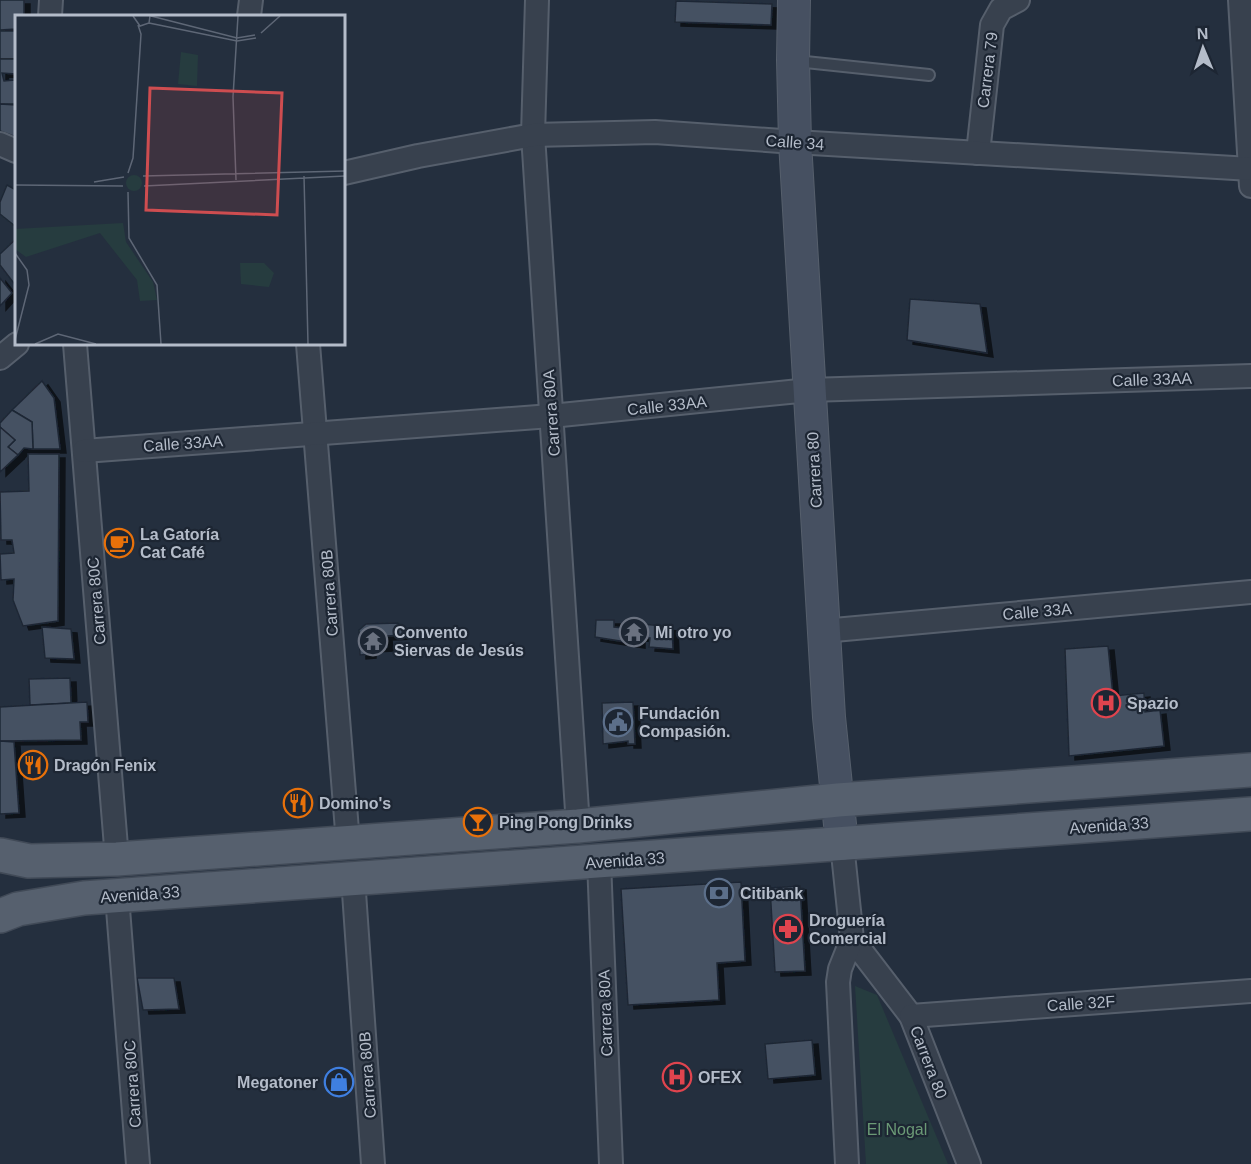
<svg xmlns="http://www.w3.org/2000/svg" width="1251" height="1164" font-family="Arial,sans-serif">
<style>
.green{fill:#263c3f}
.building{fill:#455162;stroke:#1f2835;stroke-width:1.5;filter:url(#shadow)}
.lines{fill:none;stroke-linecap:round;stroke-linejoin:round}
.lane-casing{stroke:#565f6c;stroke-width:14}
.street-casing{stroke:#565f6c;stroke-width:26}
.secondary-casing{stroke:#565f6c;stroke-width:34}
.primary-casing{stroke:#414a57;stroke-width:36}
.lane{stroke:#38414e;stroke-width:10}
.street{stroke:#38414e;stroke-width:22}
.secondary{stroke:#465061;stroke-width:32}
.primary{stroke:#56606e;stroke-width:33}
.labels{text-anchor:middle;stroke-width:4.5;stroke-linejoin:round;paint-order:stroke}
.street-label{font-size:16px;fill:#b4bcc9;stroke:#1d2633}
.poi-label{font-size:16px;font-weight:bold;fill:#b4bcc9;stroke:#1d2633;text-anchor:start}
.park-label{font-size:16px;fill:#6b9a76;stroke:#1d2633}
.inset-road{fill:none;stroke:#5e6776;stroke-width:1.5}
.view{fill:#ce4d50;fill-opacity:0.15;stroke:#ce4d50;stroke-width:3}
.inset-edge{fill:none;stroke:#b4bcc9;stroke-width:3}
</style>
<defs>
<filter id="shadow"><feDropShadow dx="6" dy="4" stdDeviation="0" flood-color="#0009"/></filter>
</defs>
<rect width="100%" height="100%" fill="#242f3e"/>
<polygon class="green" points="855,986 877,995 948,1164 866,1164"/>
<g class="building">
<polygon points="0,0 24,0 24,16 16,16 16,29 0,30"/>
<polygon points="676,1 772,4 771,25 675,22"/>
<rect x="0" y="31" width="16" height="28"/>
<polygon points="0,59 16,59 16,74 2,73 4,81 15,80 15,104 0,104"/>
<polygon points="0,104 16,105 16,137 0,131"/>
<polygon points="7,185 16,190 15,226 0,214 0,202"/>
<polygon points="16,239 16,286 0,265 0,254"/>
<polygon points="0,278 12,293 0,306"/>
<polygon points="910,299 980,304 987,353 907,340"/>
<polygon points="42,381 54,398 60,449 33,449 32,422 12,410"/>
<polygon points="12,410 32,422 33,449 24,448 18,455 8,447 15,440 0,427 0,423"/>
<polygon points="0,427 15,440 8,447 18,455 0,472"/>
<polygon points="28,454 59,454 58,621 23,626 13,600 14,579 1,580 0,554 14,553 12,540 1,540 0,492 29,491"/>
<polygon points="596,620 614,620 614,627 623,628 623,622 672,627 673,649 649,647 650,638 639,637 639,644 595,637"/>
<polygon points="398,623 408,635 386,636 387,647 370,648 370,654 360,655 359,630 366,624"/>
<polygon points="42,627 71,629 74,659 45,658"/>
<polygon points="1108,646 1113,696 1144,693 1145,712 1160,710 1164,746 1069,756 1065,649"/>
<polygon points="70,678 71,703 30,705 29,679"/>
<polygon points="87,702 88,722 80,722 81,740 0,741 0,707"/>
<polygon points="633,702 635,744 628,744 628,741 603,744 602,703"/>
<polygon points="0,741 14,742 19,813 0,814"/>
<polygon points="741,882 745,961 717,963 719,1000 628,1005 621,889"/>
<polygon points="800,886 805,971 775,972 770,888"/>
<polygon points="137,978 174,978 179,1009 143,1010"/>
<polygon points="812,1040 815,1075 768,1079 765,1044"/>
</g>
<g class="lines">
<g class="lane-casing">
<polyline id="lane" points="796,61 929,75"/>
</g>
<g class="street-casing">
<g id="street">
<polyline points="537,0 533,135 578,826"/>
<polyline points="1240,0 1251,186"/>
<polyline points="50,16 51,0"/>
<polyline points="249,16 251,0"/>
<polyline points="0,144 16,151"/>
<polyline points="978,153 992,25 1001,9 1018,0"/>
<polyline points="344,173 418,156 533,135 655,132 795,142 1251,169"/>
<polyline points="75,344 117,859"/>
<polyline points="308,344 348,843"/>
<polyline points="0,358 17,344"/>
<polyline points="84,451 551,416 809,390 1251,376"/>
<polyline points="823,631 1251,592"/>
<polyline points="842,844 852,939 911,1016 969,1164"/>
<polyline points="599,861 611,1164"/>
<polyline points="353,878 373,1164"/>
<polyline points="117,896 138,1164"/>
<polyline points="911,1016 1251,991"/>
<polyline points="847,1164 838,982 840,969 852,939"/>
</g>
</g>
<g class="secondary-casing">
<polyline id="secondary" points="794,0 793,60 795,142 829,717 842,844"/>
</g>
<g class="primary-casing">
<g id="primary">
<polyline points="0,855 29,861 117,859 578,826 838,800 1251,770"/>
<polyline points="0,916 18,909 84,898 1251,814"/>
</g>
</g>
<use href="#lane" class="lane"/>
<use href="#street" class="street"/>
<use href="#secondary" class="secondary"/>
<use href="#primary" class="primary"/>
</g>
<defs>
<g id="cafe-ring" transform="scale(1.5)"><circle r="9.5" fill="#1d2633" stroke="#e8710a" stroke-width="1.5"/><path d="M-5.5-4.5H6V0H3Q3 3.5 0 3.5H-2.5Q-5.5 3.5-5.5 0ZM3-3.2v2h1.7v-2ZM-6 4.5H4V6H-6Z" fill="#e8710a"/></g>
<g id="temple-ring" transform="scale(1.5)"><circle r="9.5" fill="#1d2633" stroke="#6b7280" stroke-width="1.5"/><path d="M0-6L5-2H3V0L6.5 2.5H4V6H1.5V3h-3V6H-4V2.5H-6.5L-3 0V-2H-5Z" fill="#6b7280"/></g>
<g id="hospital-ring" transform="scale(1.5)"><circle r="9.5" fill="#1d2633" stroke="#e0444e" stroke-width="1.5"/><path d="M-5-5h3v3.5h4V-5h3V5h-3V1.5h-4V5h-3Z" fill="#e0444e"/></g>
<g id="civic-ring" transform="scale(1.5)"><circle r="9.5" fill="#1d2633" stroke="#5c6f8a" stroke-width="1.5"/><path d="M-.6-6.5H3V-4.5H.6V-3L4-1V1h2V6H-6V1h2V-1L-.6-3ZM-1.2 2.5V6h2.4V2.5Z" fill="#5c6f8a"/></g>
<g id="restaurant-ring" transform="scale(1.5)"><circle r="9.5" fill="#1d2633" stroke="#e8710a" stroke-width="1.5"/><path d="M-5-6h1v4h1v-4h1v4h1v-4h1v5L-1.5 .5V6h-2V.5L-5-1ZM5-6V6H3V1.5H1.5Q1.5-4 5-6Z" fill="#e8710a"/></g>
<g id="bar-ring" transform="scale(1.5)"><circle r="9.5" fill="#1d2633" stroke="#e8710a" stroke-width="1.5"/><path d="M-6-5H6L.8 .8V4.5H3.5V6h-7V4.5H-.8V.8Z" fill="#e8710a"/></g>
<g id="bank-ring" transform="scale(1.5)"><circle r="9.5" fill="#1d2633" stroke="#5c6f8a" stroke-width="1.5"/><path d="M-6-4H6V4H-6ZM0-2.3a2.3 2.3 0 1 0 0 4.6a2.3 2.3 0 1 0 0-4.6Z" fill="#5c6f8a"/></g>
<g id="pharmacy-ring" transform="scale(1.5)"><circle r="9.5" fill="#1d2633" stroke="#e0444e" stroke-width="1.5"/><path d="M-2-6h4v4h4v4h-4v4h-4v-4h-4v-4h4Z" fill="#e0444e"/></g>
<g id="shop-ring" transform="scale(1.5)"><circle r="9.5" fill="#1d2633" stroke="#3f7fe0" stroke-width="1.5"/><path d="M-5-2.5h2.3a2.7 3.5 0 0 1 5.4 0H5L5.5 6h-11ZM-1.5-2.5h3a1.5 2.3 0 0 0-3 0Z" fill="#3f7fe0"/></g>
</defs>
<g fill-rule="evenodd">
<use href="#cafe-ring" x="119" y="543"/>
<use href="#temple-ring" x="634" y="632"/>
<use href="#temple-ring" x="373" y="641"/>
<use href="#hospital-ring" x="1106" y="703"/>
<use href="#civic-ring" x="618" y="722"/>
<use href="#restaurant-ring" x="33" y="765"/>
<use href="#restaurant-ring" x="298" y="803"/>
<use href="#bar-ring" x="478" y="822"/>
<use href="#bank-ring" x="719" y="893"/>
<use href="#pharmacy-ring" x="788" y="929"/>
<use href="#hospital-ring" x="677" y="1077"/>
<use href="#shop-ring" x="339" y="1082"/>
</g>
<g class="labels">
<g class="street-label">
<text transform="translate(987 70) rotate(-83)" y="6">Carrera 79</text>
<text transform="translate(795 142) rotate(4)" y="6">Calle 34</text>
<text transform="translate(1152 379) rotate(-2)" y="6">Calle 33AA</text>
<text transform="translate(667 405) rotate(-6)" y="6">Calle 33AA</text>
<text transform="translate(551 413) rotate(-94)" y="6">Carrera 80A</text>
<text transform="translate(183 443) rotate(-4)" y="6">Calle 33AA</text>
<text transform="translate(814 470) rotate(-93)" y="6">Carrera 80</text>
<text transform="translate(329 593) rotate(-94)" y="6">Carrera 80B</text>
<text transform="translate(96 601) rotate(-95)" y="6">Carrera 80C</text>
<text transform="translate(1037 611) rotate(-5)" y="6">Calle 33A</text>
<text transform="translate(1109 825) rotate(-4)" y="6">Avenida 33</text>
<text transform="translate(625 860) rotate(-4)" y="6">Avenida 33</text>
<text transform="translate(140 894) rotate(-4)" y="6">Avenida 33</text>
<text transform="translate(1081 1003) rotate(-4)" y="6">Calle 32F</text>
<text transform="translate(605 1013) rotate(-92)" y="6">Carrera 80A</text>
<text transform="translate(929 1062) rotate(69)" y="6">Carrera 80</text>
<text transform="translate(367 1075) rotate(-94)" y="6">Carrera 80B</text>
<text transform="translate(132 1084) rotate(-94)" y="6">Carrera 80C</text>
</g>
<g class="poi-label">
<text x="140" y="540">La Gatoría<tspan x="140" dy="18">Cat Café</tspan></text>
<text x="394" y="638">Convento<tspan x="394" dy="18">Siervas de Jesús</tspan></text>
<text x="655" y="638">Mi otro yo</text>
<text x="1127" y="709">Spazio</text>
<text x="639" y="719">Fundación<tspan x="639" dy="18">Compasión.</tspan></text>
<text x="54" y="771">Dragón Fenix</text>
<text x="319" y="809">Domino's</text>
<text x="499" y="828">Ping Pong Drinks</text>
<text x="740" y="899">Citibank</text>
<text x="809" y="926">Droguería<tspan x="809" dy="18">Comercial</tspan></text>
<text x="698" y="1083">OFEX</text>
<text x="318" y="1088" text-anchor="end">Megatoner</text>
</g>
<g class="park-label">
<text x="897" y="1135">El Nogal</text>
</g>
</g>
<g transform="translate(15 15)">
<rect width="330" height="330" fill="#242f3e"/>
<path d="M166,37L183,40L182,71L163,69ZM111 168a8 8 0 1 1 16 0a8 8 0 1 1-16 0ZM108,208L111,227L138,267L142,285L125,286L122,265L85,218L11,242L0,234V214ZM225,248H249L259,258L254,272L226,269Z" fill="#263c3f"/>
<path class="inset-road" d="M118,1L125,11L134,8L135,1M136,1L222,23L240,20M134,8L222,26L241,23M246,18L265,1M113,158L118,143L126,19L123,10M128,161L330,156M289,161L293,329M221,165L218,82L223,1M79,167L109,162M0,170L108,171M129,171L330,161M113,177L114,223L142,270L146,329M0,238L12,255L14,270L0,325M20,329L43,319L81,329"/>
<path class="view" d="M135,73L267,78L262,200L131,195Z"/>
<rect width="330" height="330" class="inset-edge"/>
</g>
<g transform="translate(1203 48) rotate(358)" stroke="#1d2633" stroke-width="4.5" paint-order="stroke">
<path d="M0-4.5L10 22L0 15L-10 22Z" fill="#b4bcc9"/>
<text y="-9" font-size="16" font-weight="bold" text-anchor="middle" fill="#b4bcc9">N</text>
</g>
</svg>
